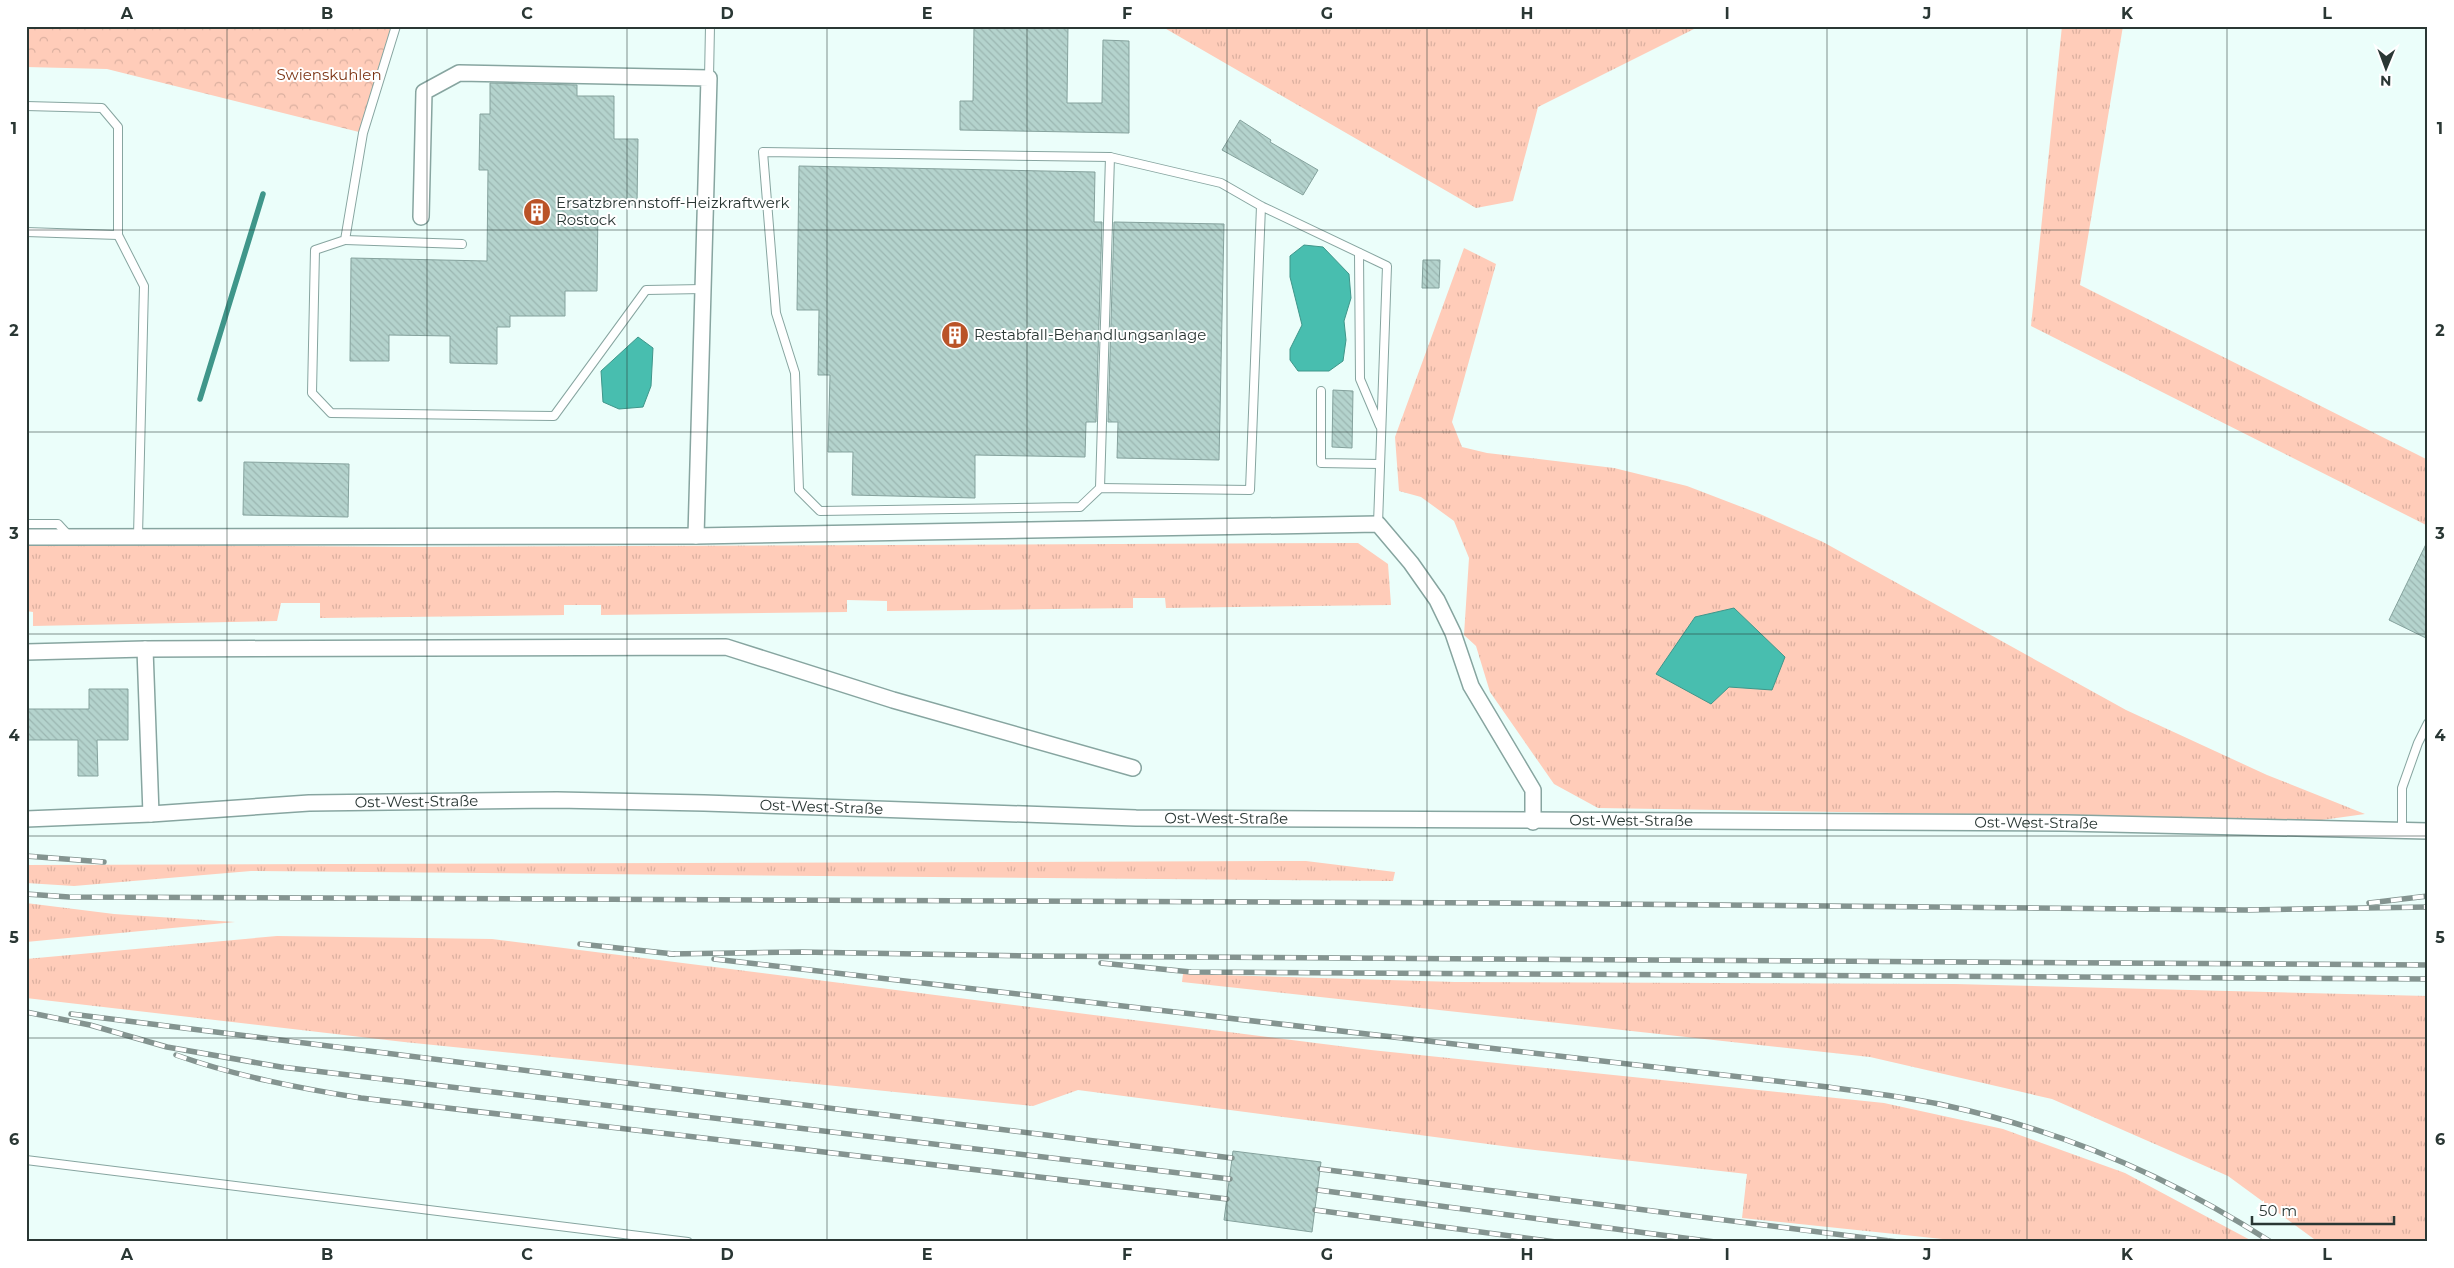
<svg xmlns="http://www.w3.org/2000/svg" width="2454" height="1268" font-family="Montserrat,sans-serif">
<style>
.grass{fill:url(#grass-tufts)}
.forest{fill:url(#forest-crowns)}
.water{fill:#48beaf;stroke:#3f968a}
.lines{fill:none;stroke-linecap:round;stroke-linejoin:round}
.stream{stroke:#3f968a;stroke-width:5.5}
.building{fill:url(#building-back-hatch);stroke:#85a29d}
.service-casing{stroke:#87a5a0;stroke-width:10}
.minor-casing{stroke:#87a5a0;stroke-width:18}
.service{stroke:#fff;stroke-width:8}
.minor{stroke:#fff;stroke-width:15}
.rail-casing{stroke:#849490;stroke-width:5.5}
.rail{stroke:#fff;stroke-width:4;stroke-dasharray:11;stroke-linecap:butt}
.grid{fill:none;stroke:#2a3734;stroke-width:1;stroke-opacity:0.55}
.labels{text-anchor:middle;stroke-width:4;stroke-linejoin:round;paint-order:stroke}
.park-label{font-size:15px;fill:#7c3414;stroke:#fff}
.poi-label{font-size:15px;fill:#2a3734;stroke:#fff;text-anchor:start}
.street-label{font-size:15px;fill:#2a3734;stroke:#fff}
.neatline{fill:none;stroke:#2a3734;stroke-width:2}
.grid-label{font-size:16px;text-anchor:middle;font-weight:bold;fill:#2a3734}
</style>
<defs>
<pattern id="grass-tufts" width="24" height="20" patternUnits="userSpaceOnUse" patternTransform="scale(1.25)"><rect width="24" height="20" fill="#ffccb9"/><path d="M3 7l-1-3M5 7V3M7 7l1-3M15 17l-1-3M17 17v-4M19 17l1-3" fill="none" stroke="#dbb0a0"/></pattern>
<pattern id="forest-crowns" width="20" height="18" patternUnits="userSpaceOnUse" patternTransform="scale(1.25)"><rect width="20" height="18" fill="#ffccb9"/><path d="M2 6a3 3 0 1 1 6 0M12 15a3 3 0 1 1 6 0" fill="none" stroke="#dbb0a0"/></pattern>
<pattern id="building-back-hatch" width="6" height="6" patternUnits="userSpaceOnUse" patternTransform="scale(1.25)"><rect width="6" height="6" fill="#b4d3cd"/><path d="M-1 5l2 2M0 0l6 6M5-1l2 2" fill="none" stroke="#9bb6b1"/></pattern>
</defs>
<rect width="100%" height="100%" fill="#ebfefa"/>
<g class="grass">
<polygon points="1161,26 1700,26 1538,107 1513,201 1476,208"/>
<polygon points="2062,26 2123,26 2080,285 2428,460 2428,526 2031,326"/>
<polygon points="1464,248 1496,264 1452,422 1462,447 1487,453 1614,468 1687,486 1760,514 1823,542 2126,710 2267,775 2365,814 2322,820 1598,808 1554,784 1490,692 1476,646 1464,635 1469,558 1454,521 1421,497 1399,491 1395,437"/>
<polygon points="1358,543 1388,564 1391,605 1166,608 1165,598 1133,598 1133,608 887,611 887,601 847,600 847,612 601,615 601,605 564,605 564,615 320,618 320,603 281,603 277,621 33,626 33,612 26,611 26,544 406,547"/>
<polygon points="1306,861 1395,872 1393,881 251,871 74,886 26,883 26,865"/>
<polygon points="26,903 114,914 235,922 26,942"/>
<polygon points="277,936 492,939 1371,1050 1884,1103 2003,1129 2125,1173 2254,1242 1971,1242 1742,1218 1747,1174 1518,1148 1078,1090 1033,1106 404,1042 26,998 26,959"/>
<polygon points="1183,974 1455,982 1955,984 2428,996 2428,1242 2318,1242 2228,1176 2052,1099 1870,1057 1182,982"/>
</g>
<polygon class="forest" points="26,26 396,26 363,133 107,69 26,67"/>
<g class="water">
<polygon points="1304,245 1323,247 1349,274 1351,298 1344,321 1346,340 1343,361 1329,371 1298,371 1290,360 1290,349 1302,325 1290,277 1290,256"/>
<polygon points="638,337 653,348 651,386 643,407 619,409 603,402 601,371"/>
<polygon points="1734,608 1785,657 1772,690 1729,687 1711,704 1656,674 1695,617"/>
</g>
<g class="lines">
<polyline class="stream" points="200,399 263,194"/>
</g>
<g class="building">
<polygon points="974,26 1068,26 1067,103 1102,103 1103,40 1129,41 1129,133 960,130 960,101 973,101"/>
<polygon points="490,83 577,85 577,96 614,96 614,139 638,139 637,205 598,205 597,291 565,291 565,316 510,316 510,327 497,327 497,364 450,363 450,336 389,335 389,361 350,361 351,258 487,261 488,170 479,170 480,114 490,114"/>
<polygon points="1240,120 1271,140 1270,142 1318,170 1303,195 1222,150"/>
<polygon points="799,166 1095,172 1094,222 1102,222 1096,422 1086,422 1085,457 975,455 975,498 852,495 853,452 828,452 830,375 818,375 819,310 797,310"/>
<polygon points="1114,222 1224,224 1219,460 1117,458 1118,422 1108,422"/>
<polygon points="1423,260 1440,260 1439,288 1422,288"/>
<polygon points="1333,390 1353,391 1352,448 1332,447"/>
<polygon points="244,462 349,464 348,517 243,515"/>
<polygon points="2428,540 2428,639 2389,620"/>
<polygon points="89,689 128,689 128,740 97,740 98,776 78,776 78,740 26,740 26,709 89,709"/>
<polygon points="1233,1151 1321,1162 1312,1232 1224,1220"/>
</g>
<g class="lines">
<g class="service-casing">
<g id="service">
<polyline points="396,26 363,133 345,240 315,250 312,393 331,413 554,416 646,290 703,289"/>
<polyline points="709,78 710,26"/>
<polyline points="26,106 102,108 118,127 118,235 144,286 138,536"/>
<polyline points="1261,206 1250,490 1100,488 1080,507 820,511 799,490 795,373 776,313 763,152 1110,157 1221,183 1261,206 1387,266 1378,524"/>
<polyline points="26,232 118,235"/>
<polyline points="345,240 462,244"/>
<polyline points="1359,253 1360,379 1380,426"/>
<polyline points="1321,391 1321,463 1380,464"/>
<polyline points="1100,488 1110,157"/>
<polyline points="26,524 58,524 69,536"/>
<polyline points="2402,830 2402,788 2418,743 2428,723"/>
<polyline points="26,1160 688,1242"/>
</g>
</g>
<g class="minor-casing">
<g id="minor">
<polyline points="421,217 424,92 459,73 709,78 696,536"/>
<polyline points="26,537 696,536 1378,524 1411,563 1437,600 1453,633 1471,686 1533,790 1533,822"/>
<polyline points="145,649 151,814"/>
<polyline points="26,652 145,649 726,647 893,700 1133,768"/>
<path id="s1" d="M26,819L151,814L309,803L557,800L704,803L1136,818L2065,823L2428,831"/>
</g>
</g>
<use href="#service" class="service"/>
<use href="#minor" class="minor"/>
<g class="rail-casing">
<g id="rail">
<polyline points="26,856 104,862"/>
<polyline points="26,894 69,897 1503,903 2246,910 2428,907"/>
<polyline points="2369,903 2428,896"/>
<polyline points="580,944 674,954"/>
<polyline points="669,954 800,952 1030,956 2428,965"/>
<path d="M714,959L1828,1087C1868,1093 1908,1097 1948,1106C2063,1131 2172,1178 2271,1242"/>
<polyline points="1101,963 1191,972 2428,979"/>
<polyline points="26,1012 90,1025 167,1047 281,1067 1230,1179"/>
<polyline points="71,1014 1232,1158"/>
<path d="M176,1055C236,1076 298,1088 361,1098L1227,1199"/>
<polyline points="1320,1169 1898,1242"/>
<polyline points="1318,1190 1715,1242"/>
<polyline points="1315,1210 1556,1242"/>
</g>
</g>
<use href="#rail" class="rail"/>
</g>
<path class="grid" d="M227,26V1242M427,26V1242M627,26V1242M827,26V1242M1027,26V1242M1227,26V1242M1427,26V1242M1627,26V1242M1827,26V1242M2027,26V1242M2227,26V1242M26,230H2428M26,432H2428M26,634H2428M26,836H2428M26,1038H2428"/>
<defs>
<g id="building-disc" transform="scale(1.4375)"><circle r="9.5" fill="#ba5327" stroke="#fff"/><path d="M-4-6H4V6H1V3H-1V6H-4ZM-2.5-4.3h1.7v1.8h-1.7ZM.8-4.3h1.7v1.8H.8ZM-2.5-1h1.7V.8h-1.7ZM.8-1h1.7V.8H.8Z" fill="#fff"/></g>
</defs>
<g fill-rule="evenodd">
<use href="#building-disc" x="537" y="212"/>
<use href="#building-disc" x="955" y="335"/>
</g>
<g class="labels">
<g class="park-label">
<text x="329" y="80">Swienskuhlen</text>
</g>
<g class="poi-label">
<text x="556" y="208">Ersatzbrennstoff-Heizkraftwerk<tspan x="556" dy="17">Rostock</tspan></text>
<text x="974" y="340">Restabfall-Behandlungsanlage</text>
</g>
<g class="street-label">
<text dy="5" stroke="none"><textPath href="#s1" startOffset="391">Ost-West-Straße</textPath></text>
<text dy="5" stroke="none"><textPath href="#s1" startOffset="796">Ost-West-Straße</textPath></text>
<text dy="5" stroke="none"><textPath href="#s1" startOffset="1201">Ost-West-Straße</textPath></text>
<text dy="5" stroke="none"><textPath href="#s1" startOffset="1606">Ost-West-Straße</textPath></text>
<text dy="5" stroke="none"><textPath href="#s1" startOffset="2011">Ost-West-Straße</textPath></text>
</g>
</g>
<rect width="2454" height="1268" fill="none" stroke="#ffffff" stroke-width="55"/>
<g transform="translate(2386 68) rotate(181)" stroke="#ffffff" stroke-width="4" paint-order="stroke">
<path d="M0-4L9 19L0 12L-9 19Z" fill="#2a3734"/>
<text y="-8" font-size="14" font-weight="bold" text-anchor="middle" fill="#2a3734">N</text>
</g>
<path d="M2252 1216v8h142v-8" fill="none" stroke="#2a3734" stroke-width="2.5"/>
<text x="2259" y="1216" font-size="15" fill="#2a3734" stroke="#ffffff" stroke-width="4" paint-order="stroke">50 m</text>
<rect x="28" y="28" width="2398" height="1212" class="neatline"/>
<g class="grid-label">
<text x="127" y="19">A</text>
<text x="327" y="19">B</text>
<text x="527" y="19">C</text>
<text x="727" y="19">D</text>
<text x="927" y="19">E</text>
<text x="1127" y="19">F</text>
<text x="1327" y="19">G</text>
<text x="1527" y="19">H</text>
<text x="1727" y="19">I</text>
<text x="1927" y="19">J</text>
<text x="2127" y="19">K</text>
<text x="2327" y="19">L</text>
<text x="14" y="134">1</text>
<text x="2440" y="134">1</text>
<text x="14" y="336">2</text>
<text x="2440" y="336">2</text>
<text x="14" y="539">3</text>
<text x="2440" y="539">3</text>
<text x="14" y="741">4</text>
<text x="2440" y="741">4</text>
<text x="14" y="943">5</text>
<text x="2440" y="943">5</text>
<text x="14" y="1145">6</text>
<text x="2440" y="1145">6</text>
<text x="127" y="1260">A</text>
<text x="327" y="1260">B</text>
<text x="527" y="1260">C</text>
<text x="727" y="1260">D</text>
<text x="927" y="1260">E</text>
<text x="1127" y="1260">F</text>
<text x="1327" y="1260">G</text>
<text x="1527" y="1260">H</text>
<text x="1727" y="1260">I</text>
<text x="1927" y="1260">J</text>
<text x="2127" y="1260">K</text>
<text x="2327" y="1260">L</text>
</g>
</svg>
